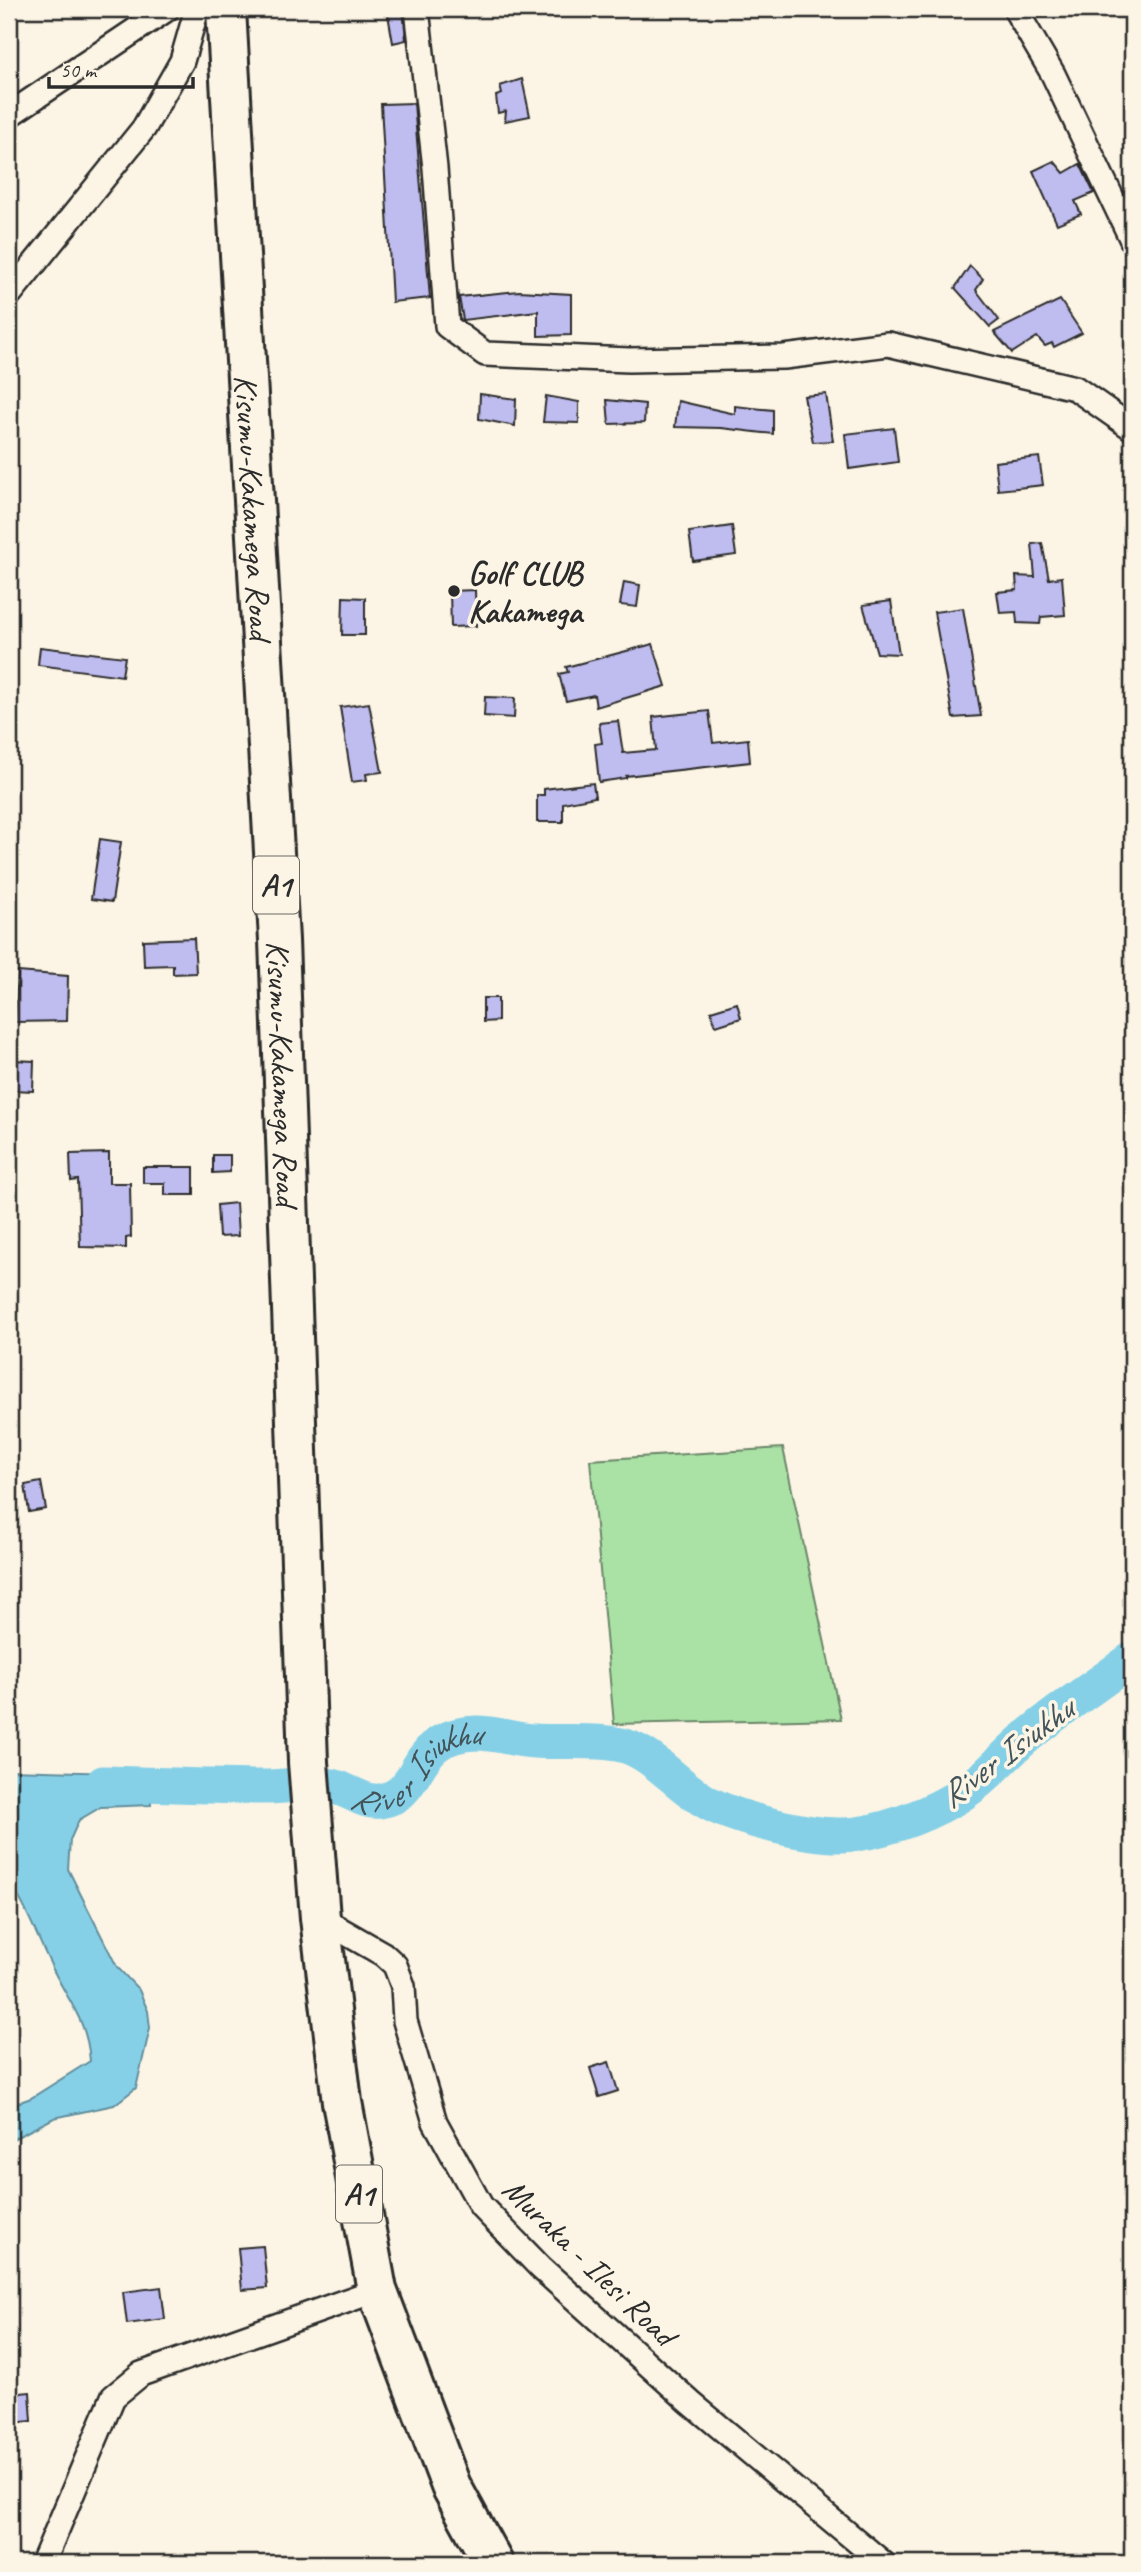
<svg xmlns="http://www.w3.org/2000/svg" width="1141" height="2572" font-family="Caveat,sans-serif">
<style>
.green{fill:#aae2a6;stroke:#6a8668;stroke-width:2}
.water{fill:#86d0e7;stroke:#628e9c;stroke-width:2}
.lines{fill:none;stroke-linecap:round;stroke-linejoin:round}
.river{stroke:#86d0e7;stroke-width:35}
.building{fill:#bfbcef;stroke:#2b2b2b;stroke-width:2}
.street-casing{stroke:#2b2b2b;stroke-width:28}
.highway-casing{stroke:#2b2b2b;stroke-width:44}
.street{stroke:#fcf5e5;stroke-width:23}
.highway{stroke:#fcf5e5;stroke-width:38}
.poi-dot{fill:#2b2b2b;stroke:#fcf5e5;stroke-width:2.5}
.labels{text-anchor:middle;stroke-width:7;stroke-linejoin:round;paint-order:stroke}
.shield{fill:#fcf5e5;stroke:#6a6863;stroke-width:2}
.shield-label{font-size:32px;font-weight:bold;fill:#2b2b2b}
.street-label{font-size:33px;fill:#2b2b2b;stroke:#fcf5e5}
.poi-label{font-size:33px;font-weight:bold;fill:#2b2b2b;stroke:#fcf5e5;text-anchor:start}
.water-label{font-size:35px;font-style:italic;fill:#42545a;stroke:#fcf5e5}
</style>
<rect width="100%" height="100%" fill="#fcf5e5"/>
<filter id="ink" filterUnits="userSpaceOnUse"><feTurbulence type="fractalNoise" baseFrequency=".0143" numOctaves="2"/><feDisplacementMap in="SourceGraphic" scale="14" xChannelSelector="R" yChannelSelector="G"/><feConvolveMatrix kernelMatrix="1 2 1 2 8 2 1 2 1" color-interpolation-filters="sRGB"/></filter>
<g filter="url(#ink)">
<polygon class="green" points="783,1448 841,1719 614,1724 590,1460"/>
<path class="water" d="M9,1770L151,1774V1805L101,1807L79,1820L70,1840L68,1869L117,1967L139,1990L148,2011L150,2028L136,2088L114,2105L54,2118L9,2141V2106L31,2098L90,2061C87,2018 66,1999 50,1963C36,1935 27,1908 10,1882C5,1874 9,1786 9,1770Z"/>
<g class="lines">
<path class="river" id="s1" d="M103,1783C156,1784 210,1787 263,1787C284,1787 306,1783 326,1785C345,1786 362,1804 380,1801C427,1794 406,1735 477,1733C496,1733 515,1740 534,1741C561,1743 606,1738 631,1748C661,1761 681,1789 710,1804C741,1820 808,1836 843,1835C878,1834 922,1817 952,1800C985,1782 1006,1752 1035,1730C1066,1705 1100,1683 1132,1659"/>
</g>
<g class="building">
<polygon points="387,9 403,9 406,40 393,43"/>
<polygon points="522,79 530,116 505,121 506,111 498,113 496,96 502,94 500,86"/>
<polygon points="414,103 430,298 392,302 381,104"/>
<polygon points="1054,161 1064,173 1080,164 1094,193 1075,201 1081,214 1057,224 1033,171"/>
<polygon points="970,266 983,279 976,290 999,320 990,327 955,288"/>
<polygon points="519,291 571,294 571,335 538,336 538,311 463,320 459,297"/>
<polygon points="1060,300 1082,333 1054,347 1052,343 1045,346 1037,337 1012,353 994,332"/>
<polygon points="480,394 516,399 515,426 479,419"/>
<polygon points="826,394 833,441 813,442 804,396"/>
<polygon points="546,396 579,402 579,423 543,422"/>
<polygon points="607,400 645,404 644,423 609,424"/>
<polygon points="678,401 735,414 735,406 773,410 773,434 721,428 675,427"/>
<polygon points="894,428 898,462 849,469 845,434"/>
<polygon points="1039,457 1043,485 998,490 995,462"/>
<polygon points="732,526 736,555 693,561 689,532"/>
<polygon points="1042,543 1049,579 1062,577 1065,615 1041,617 1040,624 1017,623 1016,612 1000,613 997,592 1017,590 1016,576 1035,577 1032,544"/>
<polygon points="624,582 640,585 637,607 620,605"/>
<polygon points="475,590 476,626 451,627 450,591"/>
<polygon points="343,597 365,598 365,635 342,635"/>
<polygon points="891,601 899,654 877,653 863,605"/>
<polygon points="963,608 981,716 953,718 934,612"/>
<polygon points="653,644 666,686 596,707 594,695 566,701 559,674 568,672 566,667"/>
<polygon points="40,647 125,657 122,676 38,665"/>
<polygon points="485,697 515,698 514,718 484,716"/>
<polygon points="369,703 382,772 366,774 367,780 352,782 340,707"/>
<polygon points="709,711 713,743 748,739 750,762 626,776 626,778 599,782 595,744 602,743 599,723 618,721 623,753 656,750 653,717"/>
<polygon points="593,783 595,797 563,803 563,822 537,822 537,795 544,795 544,789"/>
<polygon points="100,839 121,842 112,902 91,899"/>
<polygon points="194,938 196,973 173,974 173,965 144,966 143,940"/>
<polygon points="18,972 68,976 67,1021 15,1022"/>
<polygon points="483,998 498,998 498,1021 483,1022"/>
<polygon points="737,1003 741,1018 716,1026 711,1011"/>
<polygon points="14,1060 34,1061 33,1091 12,1090"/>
<polygon points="109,1153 109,1183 130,1183 131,1237 126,1238 126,1248 80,1247 78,1180 71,1181 70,1154"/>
<polygon points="213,1155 230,1155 230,1172 213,1173"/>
<polygon points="143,1167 194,1167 194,1195 165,1195 165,1183 143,1183"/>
<polygon points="236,1203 238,1236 219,1237 217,1205"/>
<polygon points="41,1482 46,1509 29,1512 25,1485"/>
<polygon points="609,2062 618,2091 599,2097 590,2068"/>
<polygon points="263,2246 267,2288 242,2290 238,2248"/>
<polygon points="161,2287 165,2319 127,2324 123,2292"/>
<polygon points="30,2392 32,2421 10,2423 9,2394"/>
</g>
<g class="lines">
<g class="street-casing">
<g id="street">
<polyline points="417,9 435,168 447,326 485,354 629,360 784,357 888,344 1075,388 1132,428"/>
<polyline points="1015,9 1053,74 1132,240"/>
<polyline points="9,115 167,9"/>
<polyline points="9,295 144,128 182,61 197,9"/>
<polyline points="320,1918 383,1954 395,1965 403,1986 405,2021 435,2122 481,2206 541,2268 691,2403 883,2563"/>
<polyline points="43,2563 113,2397 141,2374 377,2290"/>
</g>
</g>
<g class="highway-casing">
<g id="highway">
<path id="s2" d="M226,9L279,940L308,1762L320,1918L342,2102L377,2290L451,2486L493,2563"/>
</g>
</g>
<use href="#street" class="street"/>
<use href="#highway" class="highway"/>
</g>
</g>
<circle class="poi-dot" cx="454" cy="591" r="7"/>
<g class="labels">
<g class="shield">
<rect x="253" y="856.5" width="46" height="57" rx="5"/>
<rect x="336" y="2165.5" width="46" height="57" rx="5"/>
</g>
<g class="shield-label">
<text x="276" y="896">A1</text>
<text x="359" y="2205">A1</text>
</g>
<g class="street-label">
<text dy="12" stroke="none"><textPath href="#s2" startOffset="499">Kisumu-Kakamega Road</textPath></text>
<text dy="12" stroke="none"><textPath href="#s2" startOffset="1066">Kisumu-Kakamega Road</textPath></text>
<text transform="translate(590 2261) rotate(44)" y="12">Muraka - Ilesi Road</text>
</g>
<g class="poi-label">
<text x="468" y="584">Golf CLUB<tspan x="468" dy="38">Kakamega</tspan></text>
</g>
<g class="water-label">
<text transform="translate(1006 1752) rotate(-37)" y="12">River Isiukhu</text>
<text dy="12" stroke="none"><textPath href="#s1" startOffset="331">River Isiukhu</textPath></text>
</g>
</g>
<rect width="1141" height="2572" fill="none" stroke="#fcf5e5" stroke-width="35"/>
<rect x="18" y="18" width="1106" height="2537" fill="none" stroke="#2b2b2b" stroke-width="2.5" filter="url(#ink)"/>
<path d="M49 77v10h144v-10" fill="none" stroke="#2b2b2b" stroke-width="3.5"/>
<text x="60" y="77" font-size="21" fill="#2b2b2b" stroke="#fcf5e5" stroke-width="5" paint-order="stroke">50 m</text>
</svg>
